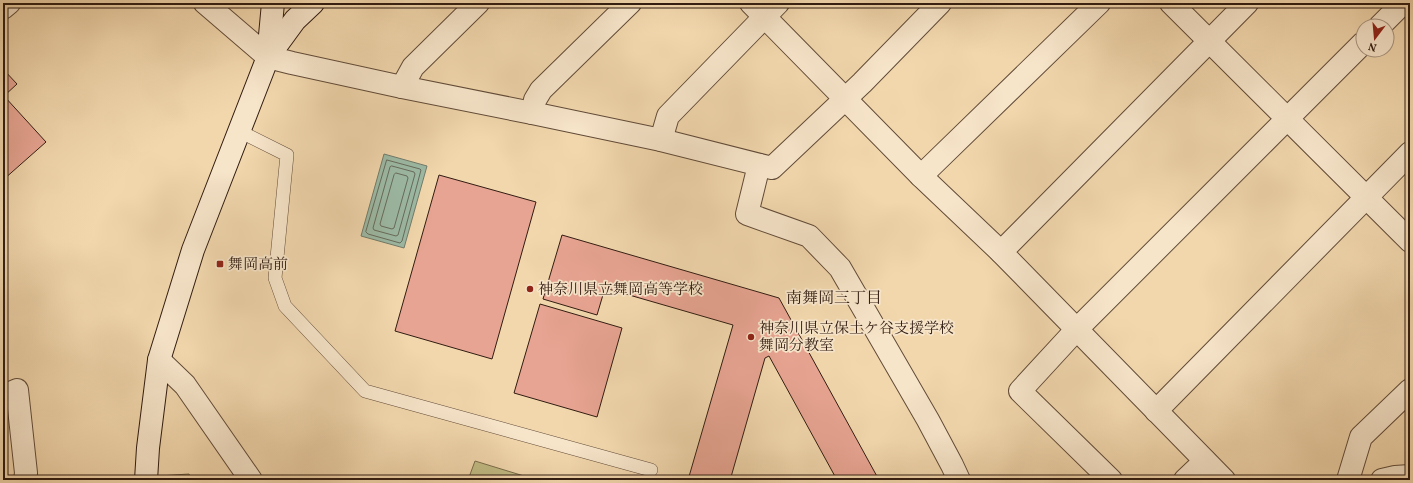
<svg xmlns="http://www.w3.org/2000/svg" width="1413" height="483" font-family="Vollkorn,'Noto Serif JP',serif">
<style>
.green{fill:#c2bc85;stroke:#7a6c4b}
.water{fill:#9cbaa6;stroke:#717b6a}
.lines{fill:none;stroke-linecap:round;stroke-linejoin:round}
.shore{stroke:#666b5c;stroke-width:1}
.building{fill:#e7a492;stroke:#311c11}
.lane-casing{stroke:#614b38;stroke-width:14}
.street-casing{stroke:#614b38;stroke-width:24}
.secondary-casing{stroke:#311c11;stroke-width:24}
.lane{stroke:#f7e5ca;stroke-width:13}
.street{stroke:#f7e5ca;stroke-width:22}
.secondary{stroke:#f7e5ca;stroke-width:22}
.poi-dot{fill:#8f2418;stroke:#f7e5ca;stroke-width:1.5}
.labels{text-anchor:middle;stroke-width:3.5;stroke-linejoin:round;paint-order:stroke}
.poi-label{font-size:15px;fill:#311c11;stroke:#f7e5ca;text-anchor:start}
.neighbourhood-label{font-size:16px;fill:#311c11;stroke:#f7e5ca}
</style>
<rect width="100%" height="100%" fill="#f2d7ad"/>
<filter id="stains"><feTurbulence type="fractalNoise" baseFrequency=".005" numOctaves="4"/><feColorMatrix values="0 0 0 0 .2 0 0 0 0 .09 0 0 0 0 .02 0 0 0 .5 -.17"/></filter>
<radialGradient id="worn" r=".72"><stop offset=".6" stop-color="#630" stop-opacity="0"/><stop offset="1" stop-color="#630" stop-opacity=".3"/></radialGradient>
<g class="green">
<polygon points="475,461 537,480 468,480"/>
<polygon points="189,474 192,480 159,480 159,476"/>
</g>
<polygon class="water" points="384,154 427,166 404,248 361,236"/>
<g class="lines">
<g class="shore">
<polygon points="387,160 420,169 421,170 402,241 400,243 368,234 366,232"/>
<polygon points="392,166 414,172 415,174 398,235 396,236 374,230 373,228 390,167"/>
<polygon points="396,173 407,176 408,178 394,228 392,229 381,226 380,224 394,175"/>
</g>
</g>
<g class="building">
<polygon points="3,69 17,84 4,96 46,142 3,180"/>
<polygon points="439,175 536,202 492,359 395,331"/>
<polygon points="562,235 779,298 879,480 837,480 769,356 765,358 731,477 742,480 688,480 733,325 605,288 597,315 543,299"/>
<polygon points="540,304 622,328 597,417 514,393"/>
</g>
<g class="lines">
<g class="lane-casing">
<polyline id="lane" points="239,131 287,155 275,278 285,306 365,391 651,470"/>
</g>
<g class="street-casing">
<g id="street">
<polyline points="205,3 268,57 292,63 402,87 532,113 661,140 772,168 862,83 940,3"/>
<polyline points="751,3 921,176 1001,252 1224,480"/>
<polyline points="1171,3 1410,241"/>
<polyline points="3,8 9,3"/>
<polyline points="1380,26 1403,3"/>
<polyline points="402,87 413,67 478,3"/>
<polyline points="532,113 535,100 541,90 630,3"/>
<polyline points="661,140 668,116 778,3"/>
<polyline points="759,165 747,214 809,236 840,268 928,420 952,465 959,480"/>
<polyline points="921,176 1099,3"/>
<polyline points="1001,252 1247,3"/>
<polyline points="159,360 185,385 251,480"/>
<polyline points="3,396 17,390 26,473 25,480"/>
<polyline points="1156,411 1410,153"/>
<polyline points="1111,480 1020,391 1077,329 1363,43"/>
<polyline points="1185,480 1205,461"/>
<polyline points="1348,480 1361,437 1410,390"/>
<polyline points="1382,480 1395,477 1410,476"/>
</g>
</g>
<g class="secondary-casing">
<g id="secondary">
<polyline points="268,57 295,20 313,3"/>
<polyline points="146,480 148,448 159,360 193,250 268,57 273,3"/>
</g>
</g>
<use href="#lane" class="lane"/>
<use href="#street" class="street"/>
<use href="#secondary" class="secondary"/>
</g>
<g class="poi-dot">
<rect x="216" y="260" width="8" height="8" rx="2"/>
<circle cx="530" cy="289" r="4"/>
<circle cx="751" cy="337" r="4"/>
</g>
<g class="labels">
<g class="poi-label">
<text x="228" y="269">舞岡高前</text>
<text x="538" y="294">神奈川県立舞岡高等学校</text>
<text x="759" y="333">神奈川県立保土ケ谷支援学校<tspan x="759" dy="17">舞岡分教室</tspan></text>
</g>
<g class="neighbourhood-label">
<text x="834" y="303">南舞岡三丁目</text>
</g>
</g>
<rect width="1413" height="483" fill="none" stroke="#f2d7ad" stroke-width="16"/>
<rect x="4" y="4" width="1405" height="475" fill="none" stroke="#311c11" stroke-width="2"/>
<rect x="8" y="8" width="1397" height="467" fill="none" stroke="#311c11"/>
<g transform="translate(1375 38) rotate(196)"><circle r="19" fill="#f7e5ca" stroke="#a89580"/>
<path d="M0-3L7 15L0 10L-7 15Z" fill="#8f2418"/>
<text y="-6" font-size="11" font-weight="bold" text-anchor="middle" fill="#311c11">N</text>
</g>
<rect width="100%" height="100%" filter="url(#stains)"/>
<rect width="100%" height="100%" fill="url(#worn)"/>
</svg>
